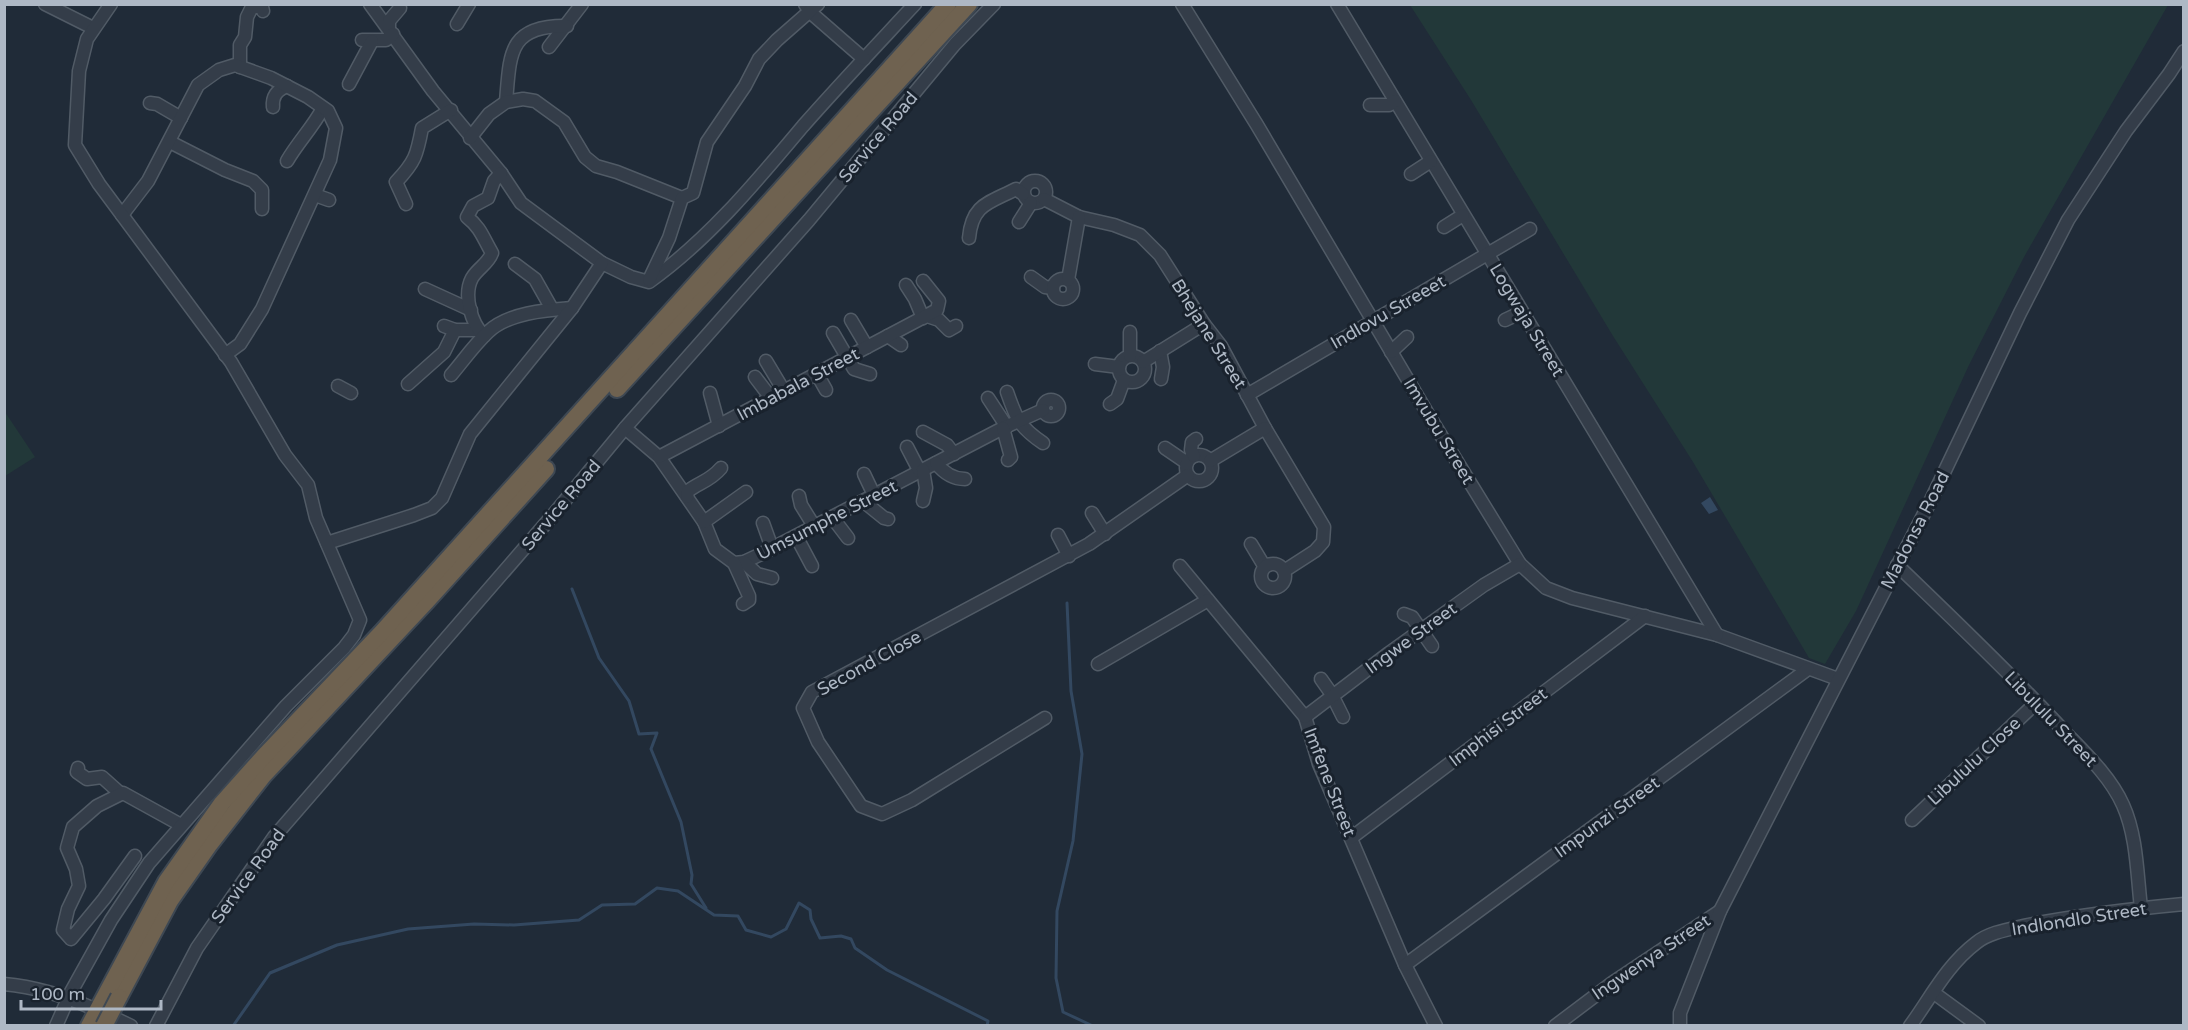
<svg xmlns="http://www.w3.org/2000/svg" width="2188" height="1030" font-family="'Varela Round',sans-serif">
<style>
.green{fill:#223839}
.water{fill:#334860}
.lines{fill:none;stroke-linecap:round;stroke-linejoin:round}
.stream{stroke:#334860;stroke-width:3}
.minor-casing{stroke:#515b66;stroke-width:15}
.highway-casing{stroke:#3e4853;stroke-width:20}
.minor{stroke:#343d49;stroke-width:12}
.highway{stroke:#6f6250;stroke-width:16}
.highway-bridge-casing{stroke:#3e4853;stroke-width:20;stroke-linecap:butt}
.highway-bridge{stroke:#6f6250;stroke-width:16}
.labels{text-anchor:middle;stroke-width:6;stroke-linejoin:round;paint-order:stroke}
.street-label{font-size:18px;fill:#aeb8c5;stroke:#19222d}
</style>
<rect width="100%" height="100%" fill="#202b38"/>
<g class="green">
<polygon points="1410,5 2168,5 2024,257 1969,365 1856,611 1825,664 1809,658 1693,462 1613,336 1471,100"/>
<polygon points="5,412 35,457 5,476 4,476"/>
</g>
<polygon class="water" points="1710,497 1718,510 1709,514 1701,503"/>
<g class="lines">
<g class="stream">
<polyline points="572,589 599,658 629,701 639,734 657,733 651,749 681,822 692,875 691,884 706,908"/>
<polyline points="1067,603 1071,691 1082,754 1073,841 1057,911 1056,978 1063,1012 1093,1026"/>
<polyline points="233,1026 270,973 337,945 408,929 474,924 514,925 579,920 602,905 635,904 657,888 678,891 714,915 738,916 746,930 771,937 786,929 799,903 810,910 811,919 820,938 841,936 851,939 855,948 887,970 988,1021 987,1026"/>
</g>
<g class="minor-casing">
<g id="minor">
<polyline points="45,4 93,28"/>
<path d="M370,4L433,91L501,173L521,203L602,263L631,277L649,282C709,239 756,182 803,126C839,85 877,45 915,4"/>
<polyline points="805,4 810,12 864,59"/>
<polyline points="1182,4 1257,125 1431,419 1520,564 1546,588 1572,598 1717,635 1838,679"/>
<polyline points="1337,4 1717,635"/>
<polyline points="457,24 469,4"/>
<polyline points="389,29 389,21 400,8"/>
<polyline points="362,40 386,40 393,34"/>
<polyline points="549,47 582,4"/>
<polyline points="240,67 240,45 245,37 247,17 252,7 262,7 263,11"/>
<polyline points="349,84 372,41"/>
<path d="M506,102C510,54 508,25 567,26"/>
<polyline points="150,103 157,104 181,118"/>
<polyline points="1370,105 1389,105 1395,101"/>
<path d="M273,107C272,96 277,90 287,86"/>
<polyline points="470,138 489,114 506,102 523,99 535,101 564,122 585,157 596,166 617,172 682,198"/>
<polyline points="170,142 225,170 253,181 262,190 262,209"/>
<path d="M287,161C298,142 313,127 323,108"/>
<polyline points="1411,174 1431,161"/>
<circle cx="1035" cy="192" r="11"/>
<polyline points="315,195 329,200"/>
<polyline points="1044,199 1079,217 1114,225 1140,235 1160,255 1204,324 1221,346 1265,428 1324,527 1323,542 1315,551 1284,571"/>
<path d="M406,204L396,182C415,162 417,155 422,128L451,110"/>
<polyline points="122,215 148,181 198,85 219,70 235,65 271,78 308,97 328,111 336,128 330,160 262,309 240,344 225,355"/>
<polyline points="1019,222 1031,203"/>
<polyline points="1444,227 1463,215"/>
<path d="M969,238C972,204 989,203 1016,189L1023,194"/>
<polyline points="515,264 535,279 552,309"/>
<polyline points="1031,277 1045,287 1053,288"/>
<circle cx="1063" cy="289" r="10"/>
<polyline points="649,280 669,238 682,198 693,193 707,142 745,86 759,59 777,40 818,4"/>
<polyline points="1068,280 1079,217"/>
<polyline points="906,285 915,299 923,318"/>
<polyline points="425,289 471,310"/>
<polyline points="927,316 939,320 949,330 956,326"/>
<polyline points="851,320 867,347"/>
<polyline points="1505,320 1522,312"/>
<polyline points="444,326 455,330 479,330"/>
<polyline points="833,333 854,369 870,374"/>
<path d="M484,336C471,323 463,295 472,278C478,268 488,264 492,253C483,238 481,228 467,217L473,206L488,198L494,181L501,173"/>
<polyline points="888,336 901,345"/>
<polyline points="1160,351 1163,367 1161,379"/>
<polyline points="1391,352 1407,337"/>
<circle cx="1132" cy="369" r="13"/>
<polyline points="1130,356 1130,332"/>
<polyline points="766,361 784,391"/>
<polyline points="1143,362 1204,324"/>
<polyline points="1095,364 1119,367"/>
<polyline points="817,374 826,390"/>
<path d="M451,375C463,361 474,345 488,332C508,313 545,310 572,308"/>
<polyline points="755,377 771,398"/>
<polyline points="408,384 444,352 455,330"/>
<polyline points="338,386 351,393"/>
<path d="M1007,392C1016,418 1019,427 1043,443"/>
<polyline points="710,393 719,426"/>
<polyline points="1247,395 1530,229"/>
<polyline points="988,398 1007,427"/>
<circle cx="1051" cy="408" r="8"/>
<polyline points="1110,404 1117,399 1124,380"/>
<polyline points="625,428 659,457 704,522 715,549 734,563 744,562 759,555 1003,428 1043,410"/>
<polyline points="1003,428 1011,457 1008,460"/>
<polyline points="923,432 947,445 954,454"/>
<polyline points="907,447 920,472"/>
<polyline points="1165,448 1187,463"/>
<circle cx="1199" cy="468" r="13"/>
<polyline points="1194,456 1191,450 1192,442 1196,439"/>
<polyline points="659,457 937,310 939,301 923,281"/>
<polyline points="1210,461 1265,428"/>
<path d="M936,463C943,472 953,479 965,479"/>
<polyline points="864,474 874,495"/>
<polyline points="799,496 801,505 814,526"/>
<path d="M687,497L688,491C700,482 710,481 721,468"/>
<polyline points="863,501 884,518 888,519"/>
<polyline points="923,501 926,488 923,470"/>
<polyline points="1092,513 1105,534"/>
<polyline points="832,517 848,538"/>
<polyline points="704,522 746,492"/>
<polyline points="763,523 772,548"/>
<polyline points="1058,535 1069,556"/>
<polyline points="796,536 812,566"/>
<polyline points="327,543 414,515 432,508 442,498 470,434 572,308 602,263"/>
<polyline points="1251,544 1263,564 1268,565"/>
<polyline points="744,562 757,574 772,578"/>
<polyline points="734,563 749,596 749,600 743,604"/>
<circle cx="1273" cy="576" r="12"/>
<path d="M1897,565C1953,619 2010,673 2063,730C2084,752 2110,776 2123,805C2137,836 2137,874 2141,908"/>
<polyline points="1180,566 1305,717 1319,764 1405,965 1436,1026"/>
<polyline points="1404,614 1412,617 1432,646"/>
<polyline points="1098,664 1208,600"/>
<polyline points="1321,679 1333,696"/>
<polyline points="1331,698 1335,701 1343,717"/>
<polyline points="1305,717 1389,653 1484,585 1520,564"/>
<polyline points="1045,718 912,800 882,814 861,806 818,742 803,708 812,692 1089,544 1188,475"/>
<polyline points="78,768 77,772 87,779 102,777 121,794"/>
<polyline points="1912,820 2037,702"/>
<polyline points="1351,838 1645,616"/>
<polyline points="135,856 104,899 71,939 63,930 68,909 79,886 76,869 67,848 73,827 97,806 123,793 181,825"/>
<polyline points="1405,965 1808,669"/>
<path d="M4,984C36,987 63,995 92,1008"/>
<polyline points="1934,993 1979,1026"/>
<polyline points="104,1013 131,1026"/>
<polyline points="56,1026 71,992 111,920 149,863 286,706 344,648 354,635 360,620 316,518 308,485 285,455 231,362 99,184 75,145 79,71 87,39 111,4"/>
<polyline points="156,1026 197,948 274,837 553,515 625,428 809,220 955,44 994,4"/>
<polyline points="1555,1026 1612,983 1720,911"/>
<polyline points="1680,1026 1680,1013 1720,911 1930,502 2020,313 2068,220 2126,131 2169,74 2184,51"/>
<path d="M1910,1026C1931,997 1947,965 1976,943C1989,932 2011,929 2028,925C2079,915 2131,909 2184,904"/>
</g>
</g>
<g class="highway-casing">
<g id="highway">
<polyline points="617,389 969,4"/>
<polyline points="119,997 170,901 210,844 263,776 427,601 546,469"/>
<polyline points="89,1026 166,882 222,803 264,756 381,633 948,4"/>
</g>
</g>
<use href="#minor" class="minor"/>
<use href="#highway" class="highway"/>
<g class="highway-bridge-casing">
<polyline id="highway-bridge" points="104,1026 119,997"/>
</g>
<use href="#highway-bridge" class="highway-bridge"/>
</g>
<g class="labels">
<g class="street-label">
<text transform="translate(878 137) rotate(-50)" y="6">Service Road</text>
<text transform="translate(1388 312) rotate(-30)" y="6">Indlovu Streeet</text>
<text transform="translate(1527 320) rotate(59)" y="6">Logwaja Street</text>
<text transform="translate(1209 334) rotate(58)" y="6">Bhejane Street</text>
<text transform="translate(798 384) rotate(-28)" y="6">Imbabala Street</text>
<text transform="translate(1439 431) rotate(59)" y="6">Imvubu Street</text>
<text transform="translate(561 505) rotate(-50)" y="6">Service Road</text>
<text transform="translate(827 520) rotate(-27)" y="6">Umsumphe Street</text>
<text transform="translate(1915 530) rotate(-63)" y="6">Madonsa Road</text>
<text transform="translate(1411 638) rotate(-36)" y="6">Ingwe Street</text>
<text transform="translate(869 663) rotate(-29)" y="6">Second Close</text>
<text transform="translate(2051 719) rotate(46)" y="6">Libululu Street</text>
<text transform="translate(1498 727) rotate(-37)" y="6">Imphisi Street</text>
<text transform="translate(1974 761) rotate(-43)" y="6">Libululu Close</text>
<text transform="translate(1330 782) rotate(69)" y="6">Imfene Street</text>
<text transform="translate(1607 817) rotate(-36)" y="6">Impunzi Street</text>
<text transform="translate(248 876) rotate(-54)" y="6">Service Road</text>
<text transform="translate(2079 919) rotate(-9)" y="6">Indlondlo Street</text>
<text transform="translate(1651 957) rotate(-34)" y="6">Ingwenya Street</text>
</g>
</g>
<rect width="2188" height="1030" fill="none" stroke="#aeb8c5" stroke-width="12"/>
<path d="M21 1000v9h140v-9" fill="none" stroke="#aeb8c5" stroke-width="3"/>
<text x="30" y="1000" font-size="18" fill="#aeb8c5" stroke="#19222d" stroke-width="4.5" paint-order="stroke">100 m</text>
</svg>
